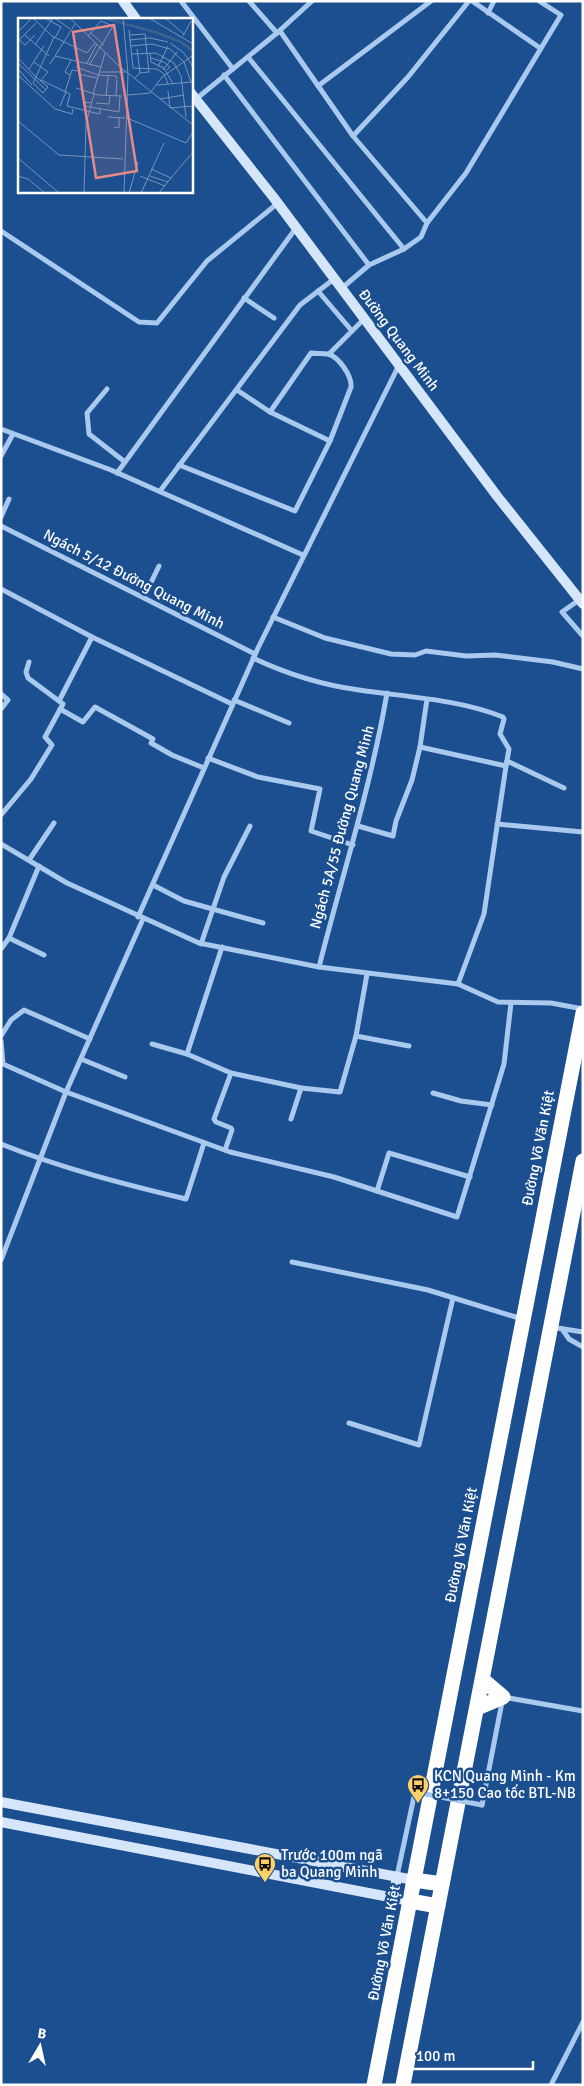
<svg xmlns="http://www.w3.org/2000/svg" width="584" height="2086" font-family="Signika,sans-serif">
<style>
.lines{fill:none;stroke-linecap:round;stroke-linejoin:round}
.street{stroke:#a9c9ee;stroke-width:5}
.secondary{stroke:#d6e6fa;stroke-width:10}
.highway{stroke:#fff;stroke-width:15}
.street-bridge{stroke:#a9c9ee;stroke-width:5}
.labels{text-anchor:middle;stroke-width:5;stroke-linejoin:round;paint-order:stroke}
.street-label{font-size:15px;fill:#fff;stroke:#1b4f8f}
.poi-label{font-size:15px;fill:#fff;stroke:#1b4f8f;text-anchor:start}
.inset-river{fill:none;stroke:#3c6290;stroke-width:2.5}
.inset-road{fill:none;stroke:#7695bc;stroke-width:1}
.view{fill:#e88989;fill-opacity:0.15;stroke:#e88989;stroke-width:2.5}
.inset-edge{fill:none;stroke:#fff;stroke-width:2.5}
</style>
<rect width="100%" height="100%" fill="#1b4f8f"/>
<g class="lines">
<g class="street">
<polyline points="181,1 233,69"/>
<polyline points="249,1 277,33"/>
<polyline points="472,1 540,48"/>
<polyline points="488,13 494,1"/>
<polyline points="280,31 353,136 427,223"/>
<polyline points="248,57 404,249"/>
<polyline points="224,75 369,265"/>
<polyline points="318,86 431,1"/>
<polyline points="196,99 277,33 312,1"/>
<polyline points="353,136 408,77 469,1"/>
<polyline points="1,231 139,322 157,323 207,261 278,203"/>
<polyline points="342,288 369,265 404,249 421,237 427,223 466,173 561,15 539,1"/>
<polyline points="318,291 352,331"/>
<polyline points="244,298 274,318"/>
<polyline points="329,354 364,319"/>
<polyline points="107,389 87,413 89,434 125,462"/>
<polyline points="237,390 270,412 330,441"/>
<polyline points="1,429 111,470 303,555"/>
<polyline points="1,456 13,434"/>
<path d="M179,465L295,511L330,441L351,387C352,376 339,357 328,354C323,353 316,354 311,353L270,412"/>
<polyline points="117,473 296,228"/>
<polyline points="160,491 300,305 334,279"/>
<polyline points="1,517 9,499"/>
<polyline points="1,526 255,654"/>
<polyline points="1,589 92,637 232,704"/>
<polyline points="144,597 159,566"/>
<polyline points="579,600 562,612 583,636"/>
<polyline points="273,617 325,638 391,654 415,655 426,651 466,656 495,655 553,662 583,669"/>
<path d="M253,658C287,674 322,685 359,690C406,697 458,699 503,717L504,719L500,734L509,749L506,766L420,747L427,699"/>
<polyline points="1,694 8,700 1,709"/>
<polyline points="234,700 289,723"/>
<polyline points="59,701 92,637"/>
<polyline points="60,709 83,722 95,707 153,739 151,743 172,755 204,768"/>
<polyline points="208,758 258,777 320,789 311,831 353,845"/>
<polyline points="507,761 564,788"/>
<polyline points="1,815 31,779 52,745 45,737 63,704 28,678 26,672 29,662"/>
<polyline points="497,824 583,832"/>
<polyline points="358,826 393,836 396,821 412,780 420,747"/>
<polyline points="1,844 67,883 199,943 319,967 458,984 498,1002 551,1003 583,1009"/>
<polyline points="29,860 54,823"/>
<polyline points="153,885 184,901 263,923"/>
<polyline points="138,917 258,648 399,365"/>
<polyline points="9,938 44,955"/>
<polyline points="201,944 224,877 250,826"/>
<polyline points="1,949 9,938 39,866"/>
<path d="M319,967C342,876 371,786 387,693"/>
<polyline points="458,984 484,914 506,766"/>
<polyline points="1,1036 11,1020 24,1010 90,1039"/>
<polyline points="356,1036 409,1046"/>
<polyline points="1,1041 3,1064 66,1092 230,1152 334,1177 457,1217 504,1064 511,1003"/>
<polyline points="152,1044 187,1054 231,1073 301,1088 340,1092 356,1036 367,974"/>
<polyline points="187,1054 222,947"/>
<polyline points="81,1059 125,1077"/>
<polyline points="433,1093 461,1101 492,1105"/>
<polyline points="291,1119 301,1088"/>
<path d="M1,1144C61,1168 123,1184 186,1199L204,1143"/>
<polyline points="225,1150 232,1130 231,1128 216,1122 214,1119 231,1073"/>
<polyline points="377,1191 389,1153 470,1177"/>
<polyline points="1,1260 66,1092 143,919"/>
<polyline points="292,1262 428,1290 522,1319"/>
<polyline points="551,1327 583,1332"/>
<polyline points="562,1329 569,1339 583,1347"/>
<polyline points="349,1423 419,1445 453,1298"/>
<polyline points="482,1805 503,1697 583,1711"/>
<polyline points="397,1876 415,1792"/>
<polyline points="551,2085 583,2022"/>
</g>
<g class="secondary">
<polyline points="123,1 136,19"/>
<polyline points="191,93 274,198 497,496 583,604"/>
<polyline points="1,1802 414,1880"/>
<polyline points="1,1822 410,1901"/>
<polyline points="393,1898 397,1877"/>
</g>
<g class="highway">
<polyline points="477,1708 503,1697 483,1680"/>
<polyline points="414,1880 442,1884"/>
<polyline points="410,1901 438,1906"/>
<polyline points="374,2085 583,1013"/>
<polyline points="403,2085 583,1161"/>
</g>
<polyline class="street-bridge" points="415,1792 482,1805"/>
</g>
<defs>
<g id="bus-pin" transform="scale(1.125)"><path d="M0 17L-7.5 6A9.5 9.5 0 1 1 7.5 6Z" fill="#ffd166" stroke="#1b4f8f"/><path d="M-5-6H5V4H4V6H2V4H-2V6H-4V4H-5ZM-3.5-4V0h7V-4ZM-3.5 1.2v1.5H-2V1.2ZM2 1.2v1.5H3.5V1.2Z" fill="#111"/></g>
</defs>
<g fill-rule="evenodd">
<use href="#bus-pin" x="418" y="1785"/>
<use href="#bus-pin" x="265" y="1864"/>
</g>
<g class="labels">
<g class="street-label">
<text transform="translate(399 340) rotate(53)" y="5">Đường Quang Minh</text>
<text transform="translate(134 579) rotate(27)" y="5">Ngách 5/12 Đường Quang Minh</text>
<text transform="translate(342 827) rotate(-75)" y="5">Ngách 5A/55 Đường Quang Minh</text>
<text transform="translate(538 1148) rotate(-79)" y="5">Đường Võ Văn Kiệt</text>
<text transform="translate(461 1545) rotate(-79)" y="5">Đường Võ Văn Kiệt</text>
<text transform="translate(384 1943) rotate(-79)" y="5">Đường Võ Văn Kiệt</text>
</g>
<g class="poi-label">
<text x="434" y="1781">KCN Quang Minh - Km<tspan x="434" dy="17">8+150 Cao tốc BTL-NB</tspan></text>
<text x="281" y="1860">Trước 100m ngã<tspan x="281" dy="17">ba Quang Minh</tspan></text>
</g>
</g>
<g transform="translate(18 18)">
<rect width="175" height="175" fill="#1b4f8f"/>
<path class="inset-river" d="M86,0L140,15L163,24L175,33"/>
<path class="inset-road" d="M15,0L34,18L69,35L77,25M27,0L43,9L37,20M37,0L52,11M52,0L101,48L175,107M105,0L110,56L106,175M131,0L175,26M147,0L166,16M111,12L115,50L139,51L146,56L150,66M0,14L13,1M73,15L86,27M7,17L31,38M112,17L127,16L131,55M70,18L83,3L95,8L82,30M165,18L173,3M1,22L7,27L17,17M112,22L132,20L150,24M0,23L18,5M152,25L166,35L175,49M17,27L35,0M113,28L134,26L152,31L166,44L173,64M119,31L122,55M132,35L133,44L146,50L155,66M114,36L138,35L156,45L163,58L168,99M37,38L83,49M0,40L18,59L36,19M133,40L146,44L152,49L149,52M16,44L30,54L22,63M0,45L28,72M69,45L79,26M32,46L57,6M72,46L82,29M58,49L80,57M140,49L150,28M0,51L14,67M11,51L26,28M145,52L159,34M81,54H108M60,56L79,60M0,57L37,91L54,96L55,91M52,57L47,54L53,42M80,57L98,58L99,61M18,59L30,69L25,75L15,65ZM117,60L122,55L130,54M23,62L52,76L49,88L77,95L82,96V91M139,67L174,64M58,70L80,77L104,78M150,73L152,90M47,74L54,52L60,53M75,76L87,35M98,77L99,62M110,77L132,75L144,59L174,38M88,78L90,58M142,81L166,77M73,85L68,84L67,88L101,94L102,78M78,85L91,86L92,78M42,88L48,74M152,90L175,88M90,99L107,100M109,100L168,125L175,114M0,103L41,137L105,141M96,109L101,110V100M0,140L41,175M133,151L153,160L141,175M0,158L10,161L27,175M122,158L147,168M132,158L150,164M153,160L175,134M66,175L68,106L76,76M111,175L120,144M123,175L146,125"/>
<path class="view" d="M96,7L119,153L78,160L55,14Z"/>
<rect width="175" height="175" class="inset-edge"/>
</g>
<rect width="584" height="2086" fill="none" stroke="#ffffff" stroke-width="5"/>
<g transform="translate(40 2046) rotate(9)" stroke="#1b4f8f" stroke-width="4" paint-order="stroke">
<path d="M0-4L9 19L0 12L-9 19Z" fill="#ffffff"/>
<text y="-8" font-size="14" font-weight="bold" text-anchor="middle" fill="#ffffff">B</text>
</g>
<path d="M409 2061v8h124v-8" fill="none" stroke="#ffffff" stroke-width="2.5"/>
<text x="416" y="2061" font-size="15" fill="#ffffff" stroke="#1b4f8f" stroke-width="4" paint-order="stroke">100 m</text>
</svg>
